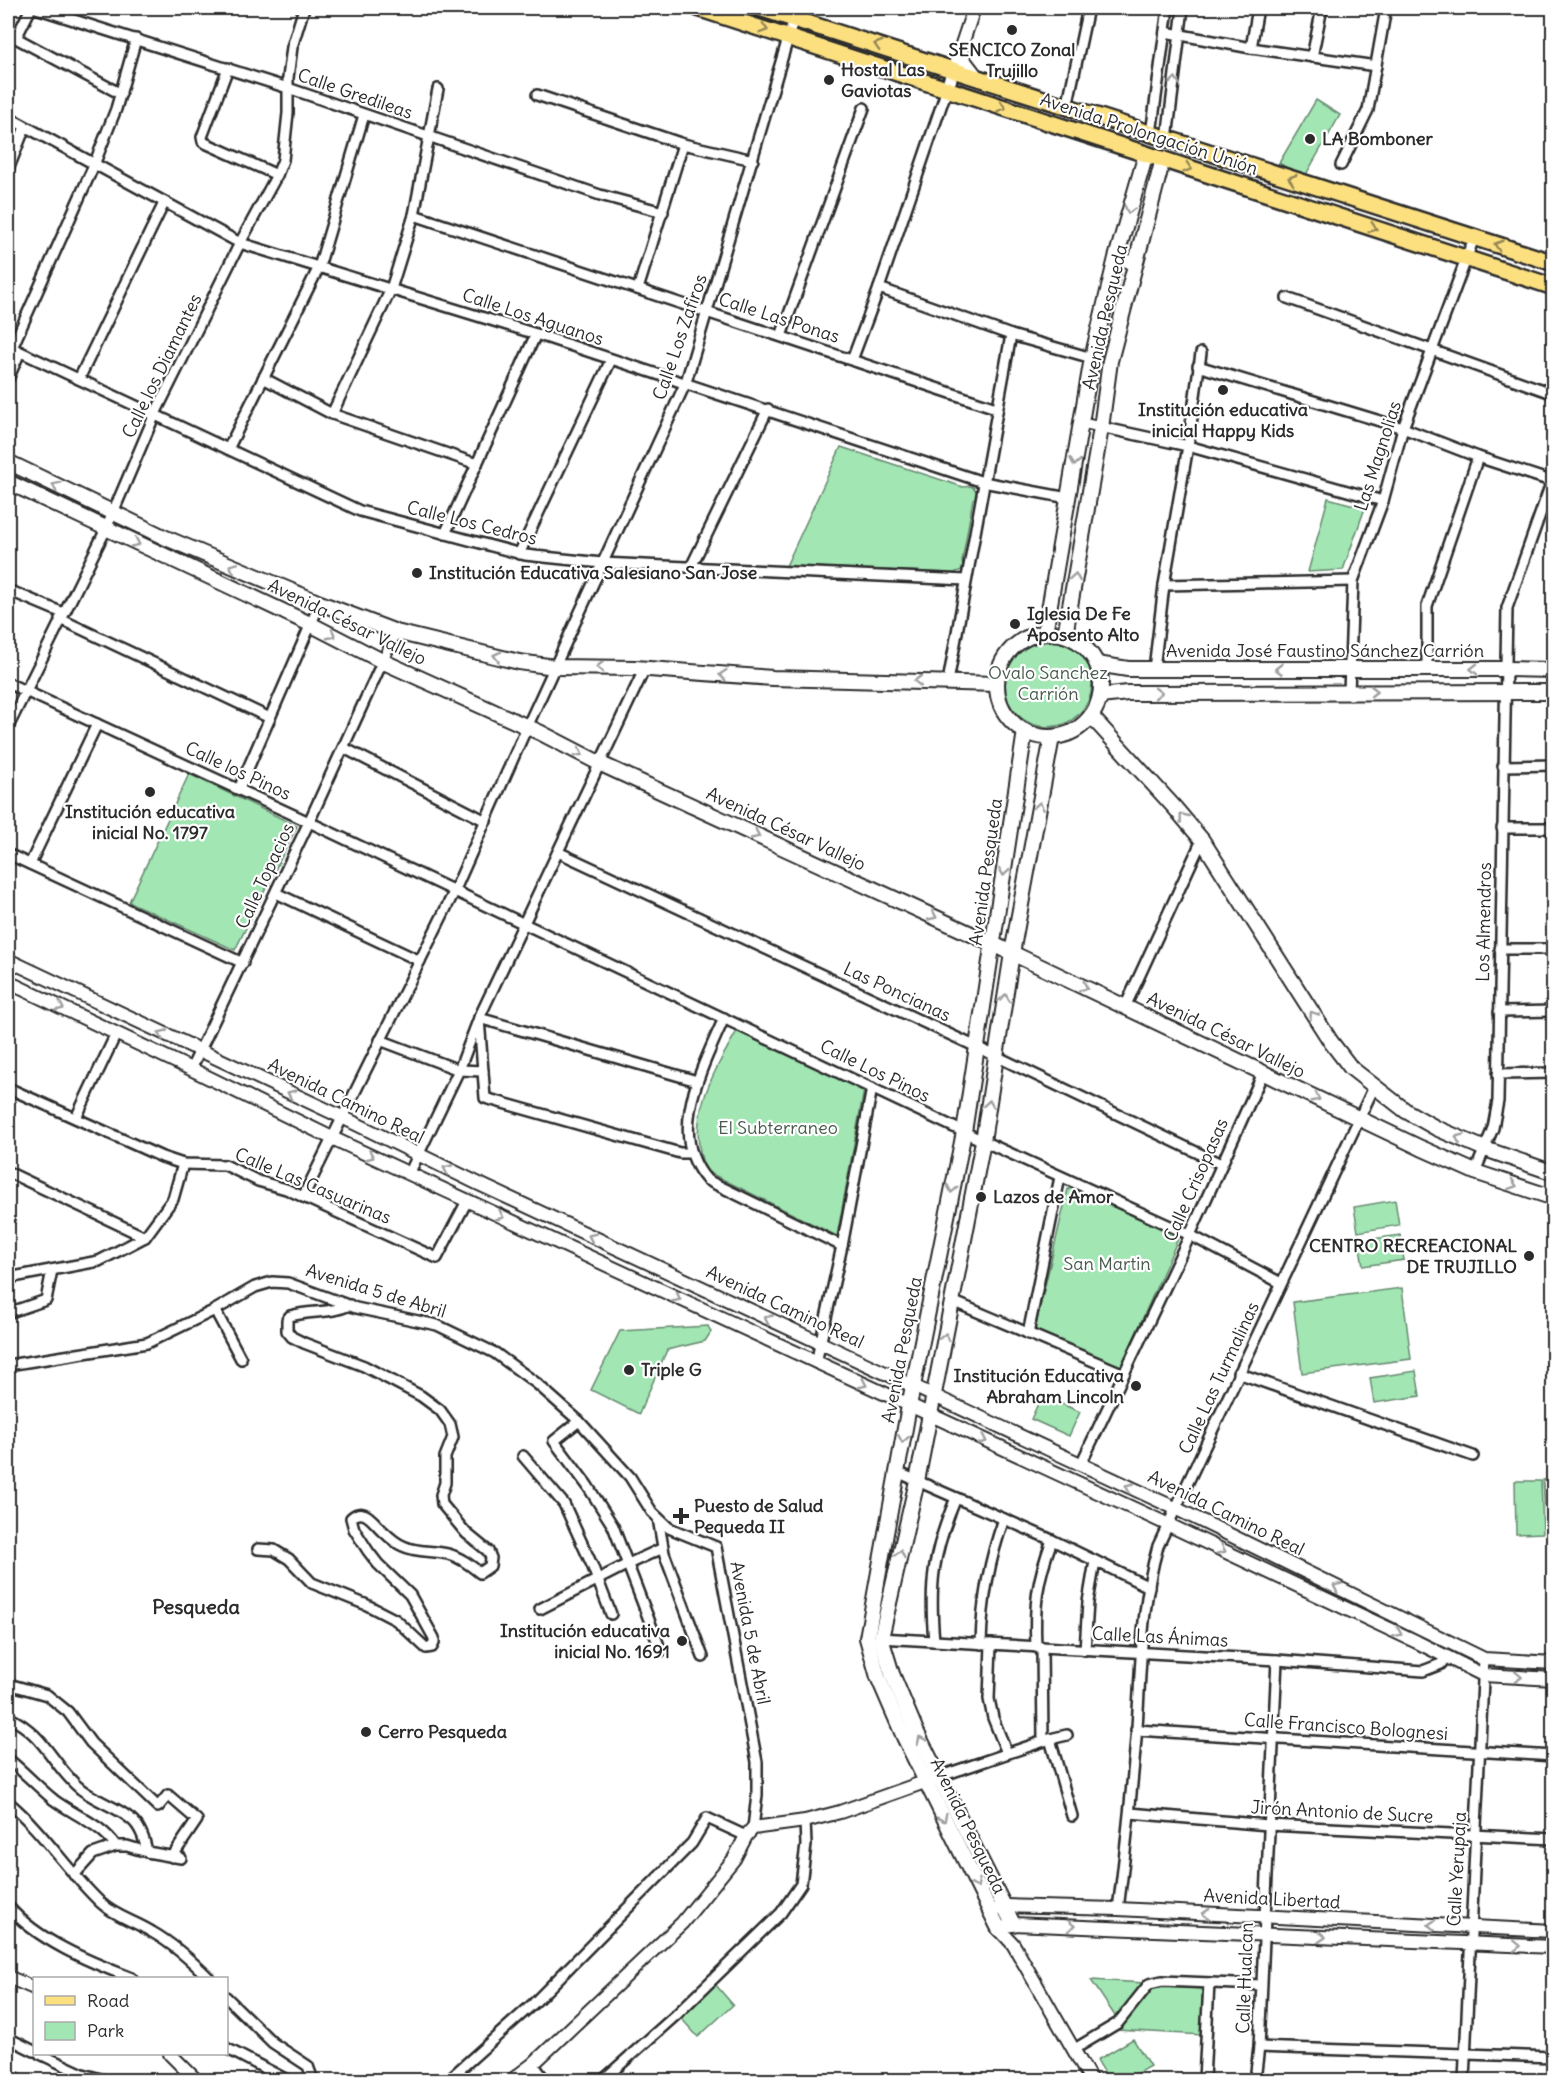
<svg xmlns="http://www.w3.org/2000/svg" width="1561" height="2088" font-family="Delius,sans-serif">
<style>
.green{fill:#a1e6b3;stroke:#66886f;stroke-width:1.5}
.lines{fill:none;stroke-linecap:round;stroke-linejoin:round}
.minor-casing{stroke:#2b2b2b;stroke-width:14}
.tertiary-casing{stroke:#2b2b2b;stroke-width:16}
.secondary-casing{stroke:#2b2b2b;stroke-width:18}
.primary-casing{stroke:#2b2b2b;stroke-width:20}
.minor{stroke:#fff;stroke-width:9}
.tertiary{stroke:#fff;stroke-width:12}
.secondary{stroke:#fff;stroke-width:14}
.primary{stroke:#fce080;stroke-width:15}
.oneway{stroke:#948656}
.oneway2{stroke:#a0a0a0}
.poi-dot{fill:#2b2b2b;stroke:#fff;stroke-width:2}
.labels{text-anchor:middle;stroke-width:4.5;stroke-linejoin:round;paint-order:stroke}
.poi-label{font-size:18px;font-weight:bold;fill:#2b2b2b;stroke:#fff;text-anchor:start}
.street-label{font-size:18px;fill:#2b2b2b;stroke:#fff}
.park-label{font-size:18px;fill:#485a4d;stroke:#fff}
.neighbourhood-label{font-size:20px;font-weight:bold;fill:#2b2b2b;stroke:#fff}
</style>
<rect width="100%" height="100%" fill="#fff"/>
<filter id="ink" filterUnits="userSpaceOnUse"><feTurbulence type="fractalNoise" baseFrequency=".0167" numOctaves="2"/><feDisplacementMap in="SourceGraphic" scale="12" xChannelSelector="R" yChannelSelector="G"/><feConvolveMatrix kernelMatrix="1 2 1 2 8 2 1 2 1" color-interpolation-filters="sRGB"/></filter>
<g filter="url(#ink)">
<g class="green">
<polygon points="1316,100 1340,115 1304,178 1279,163"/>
<path d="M841,447L963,487L971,486C976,489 977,491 976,497L973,499L962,562L963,566L962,570L954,573L786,566Z"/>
<polygon points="1328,498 1365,508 1343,570 1308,572"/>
<circle cx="1048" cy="683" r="44"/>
<polygon points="189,774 297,826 235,950 129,902"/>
<path d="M737,1031L864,1090L837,1236L706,1171C684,1121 713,1073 737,1031Z"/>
<polygon points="1075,1188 1175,1234 1178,1239 1121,1367 1034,1332 1068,1189"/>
<polygon points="1395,1200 1399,1225 1358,1232 1354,1207"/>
<polygon points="1400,1235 1404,1260 1363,1266 1359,1241"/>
<polygon points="1402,1288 1411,1359 1302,1373 1293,1302"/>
<polygon points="708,1326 711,1332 705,1341 667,1350 639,1414 591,1390 620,1331"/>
<polygon points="1416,1371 1420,1396 1374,1403 1370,1378"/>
<polygon points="1042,1395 1080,1412 1069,1436 1031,1419"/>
<polygon points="1553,1479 1553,1531 1546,1532 1543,1480"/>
<polygon points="1515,1481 1541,1481 1543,1533 1516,1534"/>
<polygon points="1091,1980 1145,1983 1117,2019"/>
<polygon points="715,1984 733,2005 698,2037 680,2017"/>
<polygon points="1156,1986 1206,1989 1203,2035 1117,2030 1151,1988"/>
<polygon points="1133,2039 1150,2066 1125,2080 1109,2080 1097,2060"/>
</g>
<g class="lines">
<g class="minor-casing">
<g id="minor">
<polyline points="31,8 16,38 121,94"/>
<polyline points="36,8 288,88 600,195 663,212"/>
<polyline points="1165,32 1251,48 1376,66"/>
<polyline points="1251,48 1258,8"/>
<polyline points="1312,57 1322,8"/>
<polyline points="228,68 202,137 203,142 277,175"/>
<polyline points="537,95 683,144 753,160"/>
<polyline points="1067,107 1088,8"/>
<polyline points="8,117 240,243 536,334 983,482 1068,498"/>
<polyline points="1151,134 1168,8"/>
<polyline points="1167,139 1183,8"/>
<polyline points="1341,165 1368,110 1386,8"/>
<polyline points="8,170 25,127"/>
<polyline points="414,215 996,408"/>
<polyline points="879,288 1011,335 1092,358"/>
<polyline points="638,289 683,144"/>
<polyline points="1287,298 1554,394"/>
<polyline points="781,336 864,108"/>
<polyline points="8,346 360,511 525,555 602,563 966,580"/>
<polyline points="12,348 94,165 116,109 136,39"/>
<polyline points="852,360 879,288 947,89"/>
<polyline points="1198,366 1403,428 1478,457 1554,482"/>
<polyline points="263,378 332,414 477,464"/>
<polyline points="8,379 20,352"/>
<polyline points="79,379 164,203"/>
<polyline points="332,414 391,289 414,215 438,89"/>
<polyline points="1082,423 1188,446 1383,501"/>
<polyline points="228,449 319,267 364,115"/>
<polyline points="445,534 536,334"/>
<polyline points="519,554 611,360"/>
<polyline points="691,567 768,409"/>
<polyline points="1164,585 1353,581"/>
<polyline points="8,590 63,613"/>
<polyline points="60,619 270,718"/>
<polyline points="1154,669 1164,585 1188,446 1201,353"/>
<polyline points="1427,669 1427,606 1478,457"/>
<polyline points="948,682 1011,335"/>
<polyline points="8,683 309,822 983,1141 1190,1235 1281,1283"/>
<polyline points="1349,692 1353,581 1383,501 1403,428 1474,238"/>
<polyline points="8,727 106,529 155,414 240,243 277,175 283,160 288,113 288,78 292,47 304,8"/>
<polyline points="344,748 486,821"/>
<polyline points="1503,766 1554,765"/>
<polyline points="239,789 320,603"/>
<polyline points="1502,828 1554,828"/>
<polyline points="558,852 996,1056 1221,1164"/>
<polyline points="8,854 243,963"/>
<polyline points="30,864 97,724"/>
<polyline points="276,893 420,961"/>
<polyline points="1500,949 1554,949"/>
<polyline points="1125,1007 1202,840"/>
<polyline points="1499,1012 1554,1011"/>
<path d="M724,1018C704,1065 665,1133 707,1180L842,1246"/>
<polyline points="380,1040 459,1070 483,1071"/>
<polyline points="191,1069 309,822 396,632"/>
<polyline points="1498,1074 1554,1073"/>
<polyline points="8,1088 162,1157 183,1164 225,1165 258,1181 286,1189 437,1258 467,1201"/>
<polyline points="76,1118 116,1034"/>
<polyline points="692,1153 680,1153 485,1098 479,1018 697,1081"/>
<polyline points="8,1172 145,1237"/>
<polyline points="1475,1172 1493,1128 1498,1101 1507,608 1554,475"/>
<polyline points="409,1174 459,1070 479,1018 645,668"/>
<polyline points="303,1197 454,892 527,727 686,382 797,8"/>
<polyline points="8,1278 99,1261 145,1237 173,1199 183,1164"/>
<polyline points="952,1301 1124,1374"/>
<polyline points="215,1310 241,1359"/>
<polyline points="8,1313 46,1300 52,1270"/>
<polyline points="1028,1334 1060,1177"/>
<polyline points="816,1363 842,1246 872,1088"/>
<polyline points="8,1365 147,1343 215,1310 255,1287 272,1282 288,1283 356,1308 437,1325 495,1353 536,1383 579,1421 630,1477 652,1512 669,1528 716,1547 757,1762 757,1795 753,1828"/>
<polyline points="1238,1373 1473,1456"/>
<polyline points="579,1421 554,1441 587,1485 613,1526 661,1651"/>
<polyline points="523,1456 564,1504 592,1565 611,1614"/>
<polyline points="1081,1464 1190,1235 1263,1073"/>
<polyline points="897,1472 1052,1540 1149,1587"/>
<polyline points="658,1518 664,1553 703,1657"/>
<path d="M258,1549L274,1550L289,1559L312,1583L367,1605L396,1620L426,1648L432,1647L434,1643V1638L410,1595L378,1564L368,1551L354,1529L351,1518C365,1505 374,1524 384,1532C389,1537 396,1543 403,1546C417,1553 433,1550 448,1554C460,1557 470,1565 480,1573L490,1566L491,1558L488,1551L466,1533L442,1504L441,1495L445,1483V1457L453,1437L450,1424L440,1410L421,1396L364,1366L304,1343L292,1337L287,1331V1320L290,1316C310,1310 331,1314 350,1305"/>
<polyline points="540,1609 628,1564 663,1548"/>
<polyline points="879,1638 1277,1660 1423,1671 1441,1664 1446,1657"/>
<path d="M934,1641C929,1583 933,1552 956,1498"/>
<path d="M981,1644C982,1600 989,1560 1004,1519"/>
<polyline points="991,1644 989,1699 993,1718 1007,1753"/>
<path d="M1036,1647C1034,1603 1037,1581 1052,1540"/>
<polyline points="1042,1647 1043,1741"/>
<polyline points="1085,1650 1088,1602 1095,1561"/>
<polyline points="8,1690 12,1685 47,1695 68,1712 91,1743 158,1807 168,1795 197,1820 172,1857"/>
<path d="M8,1717C44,1734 50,1760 76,1785C91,1800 115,1805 131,1819C141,1827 145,1841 147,1852"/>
<polyline points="1136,1730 1554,1756"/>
<polyline points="1050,1739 1072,1816"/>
<path d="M8,1759C24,1772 38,1787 54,1800C74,1815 101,1824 116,1846"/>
<polyline points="938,1777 1050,1739 1067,1735"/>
<path d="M8,1802C44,1832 67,1871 101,1903C116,1917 135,1921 152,1932C173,1944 192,1961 209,1978"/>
<polyline points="1130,1813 1268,1825 1554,1839"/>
<polyline points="74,1875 93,1854 116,1846 127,1846 147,1852 181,1858"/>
<path d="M8,1906C36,1940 90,1962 132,1978"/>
<path d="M1118,1909C1126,1849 1132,1788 1137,1727C1141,1667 1141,1604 1158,1546L1374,1087"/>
<polyline points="226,1997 273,2043 308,2066 313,2080"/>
<polyline points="8,2038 34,2051"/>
<polyline points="1259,2047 1554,2057"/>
<polyline points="226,2048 287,2080"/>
<polyline points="1073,2050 1118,2023 1149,1984 1162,1981 1261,1985"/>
<polyline points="40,2054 83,2074 104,2080"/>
<polyline points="533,2064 545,2080"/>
<polyline points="8,2074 21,2080"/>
<polyline points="448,2080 534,2003 692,1843 707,1818 746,1836"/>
<polyline points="603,2080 676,2015 781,1913 801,1884 806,1845 805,1821"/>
<polyline points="1204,2080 1209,1983"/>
<polyline points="1255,2080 1259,2047 1277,1660"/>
<polyline points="1464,2080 1484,1659"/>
</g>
</g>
<g class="tertiary-casing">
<g id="tertiary">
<polyline points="947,89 974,8"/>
<polyline points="1116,258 1134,263"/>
<polyline points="8,960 344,1118 477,1183 1177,1509 1484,1659 1554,1663"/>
<polyline points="8,982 191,1069 332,1138 1169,1525 1417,1642 1483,1675 1554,1679"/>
<polyline points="990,1912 1004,1906 1118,1909 1554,1931"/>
<polyline points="8,1977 34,1988"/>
<polyline points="170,2054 196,2080"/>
<polyline points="512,2080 533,2064 682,1923 734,1859 746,1836 753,1828 805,1821 840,1812 933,1779"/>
<polyline points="1091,2080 1013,1944 999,1929 1013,1924 1554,1947"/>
</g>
</g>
<g class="secondary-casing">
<g id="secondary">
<polyline points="960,50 963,60 976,77"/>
<polyline points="8,462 166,538 320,603 396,632 519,662 555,667 635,668 773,678 997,684"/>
<polyline points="8,482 310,624 384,662 541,733 601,764 993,944 1421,1148 1475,1172 1554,1198"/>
<circle cx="1049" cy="685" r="52"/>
<polyline points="1045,633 1092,358 1116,258 1146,154"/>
<polyline points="1065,635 1101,428 1110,361 1163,159"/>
<polyline points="1097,664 1128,669 1505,669 1554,670"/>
<polyline points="1100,696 1128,693 1554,692"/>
<polyline points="1091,716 1175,808 1202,840 1331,1042 1351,1068 1406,1111 1436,1128 1485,1149 1554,1173"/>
<polyline points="1013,1924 916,1731 892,1674 881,1638 917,1481 958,1271 983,1141 1012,953 1052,737"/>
<polyline points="999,1929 904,1737 878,1677 867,1638 909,1406 964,1132 1025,731"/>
</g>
</g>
<g class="primary-casing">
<g id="primary">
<polyline points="698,8 1554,287"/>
<polyline points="760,8 1554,263"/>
</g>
</g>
<use href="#minor" class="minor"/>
<use href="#tertiary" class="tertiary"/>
<use href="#secondary" class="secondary"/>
<use href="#primary" class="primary"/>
</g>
<defs><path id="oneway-chevron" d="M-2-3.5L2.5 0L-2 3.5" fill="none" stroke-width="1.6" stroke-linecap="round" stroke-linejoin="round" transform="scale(1.5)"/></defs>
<g class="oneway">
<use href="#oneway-chevron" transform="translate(764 29) rotate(18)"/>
<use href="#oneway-chevron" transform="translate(878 45) rotate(-162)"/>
<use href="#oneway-chevron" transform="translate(1002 107) rotate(18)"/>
<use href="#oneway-chevron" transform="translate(1188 168) rotate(18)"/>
<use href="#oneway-chevron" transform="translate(1292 179) rotate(-162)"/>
<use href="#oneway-chevron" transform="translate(1373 228) rotate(18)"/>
<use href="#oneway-chevron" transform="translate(1498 245) rotate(-162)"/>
</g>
<g class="oneway2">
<use href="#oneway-chevron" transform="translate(1175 81) rotate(-83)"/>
<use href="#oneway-chevron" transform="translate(1129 210) rotate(106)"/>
<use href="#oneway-chevron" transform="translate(1075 462) rotate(100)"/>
<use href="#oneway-chevron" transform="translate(56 486) rotate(-154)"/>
<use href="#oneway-chevron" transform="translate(136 543) rotate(25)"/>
<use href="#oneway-chevron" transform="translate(233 567) rotate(-157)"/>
<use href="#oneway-chevron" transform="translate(1075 577) rotate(-80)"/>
<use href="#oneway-chevron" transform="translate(332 635) rotate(28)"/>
<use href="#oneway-chevron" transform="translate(497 656) rotate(-166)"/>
<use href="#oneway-chevron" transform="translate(600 667) rotate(-179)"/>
<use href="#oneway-chevron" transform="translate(1279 669) rotate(180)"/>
<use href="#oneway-chevron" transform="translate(1474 669) rotate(180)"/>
<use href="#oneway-chevron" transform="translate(723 675) rotate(-175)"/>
<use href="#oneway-chevron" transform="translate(918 681) rotate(-179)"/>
<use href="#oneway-chevron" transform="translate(1374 691)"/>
<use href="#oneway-chevron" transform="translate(1158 693)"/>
<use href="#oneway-chevron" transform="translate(579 753) rotate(28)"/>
<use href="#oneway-chevron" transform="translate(1039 806) rotate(-80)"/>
<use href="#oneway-chevron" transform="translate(1183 817) rotate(-129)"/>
<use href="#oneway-chevron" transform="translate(756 835) rotate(25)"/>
<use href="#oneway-chevron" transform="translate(1004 872) rotate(98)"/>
<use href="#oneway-chevron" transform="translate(933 916) rotate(25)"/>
<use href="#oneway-chevron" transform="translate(1084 987) rotate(26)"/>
<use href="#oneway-chevron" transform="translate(1005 998) rotate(-81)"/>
<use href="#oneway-chevron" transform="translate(60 1007) rotate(25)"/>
<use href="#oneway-chevron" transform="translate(1313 1015) rotate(-123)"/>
<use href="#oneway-chevron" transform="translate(162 1034) rotate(-155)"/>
<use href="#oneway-chevron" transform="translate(291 1094) rotate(-155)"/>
<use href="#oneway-chevron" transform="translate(1316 1098) rotate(26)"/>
<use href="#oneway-chevron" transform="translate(989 1104) rotate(-81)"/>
<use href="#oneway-chevron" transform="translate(1459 1138) rotate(-156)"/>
<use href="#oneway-chevron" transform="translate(370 1156) rotate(25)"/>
<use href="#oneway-chevron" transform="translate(447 1169) rotate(-155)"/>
<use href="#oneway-chevron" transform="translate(1513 1185) rotate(19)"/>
<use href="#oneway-chevron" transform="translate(952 1189) rotate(101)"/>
<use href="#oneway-chevron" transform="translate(500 1216) rotate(25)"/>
<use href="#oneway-chevron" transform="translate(592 1237) rotate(-155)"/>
<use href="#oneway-chevron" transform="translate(677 1298) rotate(25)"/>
<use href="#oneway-chevron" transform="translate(768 1319) rotate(-155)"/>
<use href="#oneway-chevron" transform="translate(945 1337) rotate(-78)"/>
<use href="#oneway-chevron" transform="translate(863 1384) rotate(25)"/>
<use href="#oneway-chevron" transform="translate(903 1439) rotate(100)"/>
<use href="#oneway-chevron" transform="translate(983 1440) rotate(25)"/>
<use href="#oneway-chevron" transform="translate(1129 1487) rotate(-155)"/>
<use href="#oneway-chevron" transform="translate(1222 1550) rotate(25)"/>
<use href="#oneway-chevron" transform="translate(900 1554) rotate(-77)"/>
<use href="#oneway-chevron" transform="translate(1337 1587) rotate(-154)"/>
<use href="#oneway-chevron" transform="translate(1398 1633) rotate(25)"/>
<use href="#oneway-chevron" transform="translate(1518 1677) rotate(3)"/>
<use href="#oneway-chevron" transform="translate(921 1740) rotate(-115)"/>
<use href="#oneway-chevron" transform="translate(943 1818) rotate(64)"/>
<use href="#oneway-chevron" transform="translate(976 1884) rotate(64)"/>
<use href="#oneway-chevron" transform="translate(1206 1914) rotate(-177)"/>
<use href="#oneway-chevron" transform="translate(1432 1925) rotate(-177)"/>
<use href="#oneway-chevron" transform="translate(1071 1926) rotate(2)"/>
<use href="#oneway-chevron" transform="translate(1322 1937) rotate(3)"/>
<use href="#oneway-chevron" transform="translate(1517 1946) rotate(2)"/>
</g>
</g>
<g class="poi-dot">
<circle cx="1012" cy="30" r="6"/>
<circle cx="829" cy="80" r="6"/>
<circle cx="1310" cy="139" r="6"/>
<circle cx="1223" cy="390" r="6"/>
<circle cx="417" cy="573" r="6"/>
<circle cx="1015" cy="624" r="6"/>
<circle cx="150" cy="792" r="6"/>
<circle cx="981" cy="1197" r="6"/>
<circle cx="1529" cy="1256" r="6"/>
<circle cx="629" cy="1370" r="6"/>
<circle cx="1136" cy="1386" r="6"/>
<path d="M678 1507h6v6h6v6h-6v6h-6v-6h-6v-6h6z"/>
<circle cx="682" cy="1641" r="6"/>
<circle cx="366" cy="1732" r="6"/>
</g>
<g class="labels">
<g class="poi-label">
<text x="1012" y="56" text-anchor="middle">SENCICO Zonal<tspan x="1012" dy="21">Trujillo</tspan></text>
<text x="841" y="76">Hostal Las<tspan x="841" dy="21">Gaviotas</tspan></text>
<text x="1322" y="145">LA Bomboner</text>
<text x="1223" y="416" text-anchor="middle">Institución educativa<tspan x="1223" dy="21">inicial Happy Kids</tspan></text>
<text x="429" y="579">Institución Educativa Salesiano San Jose</text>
<text x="1027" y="620">Iglesia De Fe<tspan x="1027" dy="21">Aposento Alto</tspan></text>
<text x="150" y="818" text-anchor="middle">Institución educativa<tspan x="150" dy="21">inicial No. 1797</tspan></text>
<text x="993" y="1203">Lazos de Amor</text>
<text x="1517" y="1252" text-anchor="end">CENTRO RECREACIONAL<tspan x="1517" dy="21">DE TRUJILLO</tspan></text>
<text x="641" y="1376">Triple G</text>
<text x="1124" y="1382" text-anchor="end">Institución Educativa<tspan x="1124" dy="21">Abraham Lincoln</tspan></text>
<text x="694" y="1512">Puesto de Salud<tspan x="694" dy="21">Pequeda II</tspan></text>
<text x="670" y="1637" text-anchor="end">Institución educativa<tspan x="670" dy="21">inicial No. 1691</tspan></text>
<text x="378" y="1738">Cerro Pesqueda</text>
</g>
<g class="street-label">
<text transform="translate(355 94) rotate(19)" y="6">Calle Gredileas</text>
<text transform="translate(1149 134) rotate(18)" y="6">Avenida Prolongación Unión</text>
<text transform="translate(533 317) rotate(18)" y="6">Calle Los Aguanos</text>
<text transform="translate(1105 317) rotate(-77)" y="6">Avenida Pesqueda</text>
<text transform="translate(779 318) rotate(18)" y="6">Calle Las Ponas</text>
<text transform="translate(680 337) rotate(-71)" y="6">Calle Los Zafiros</text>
<text transform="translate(162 366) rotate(-64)" y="6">Calle los Diamantes</text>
<text transform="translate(1378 456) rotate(-72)" y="6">Las Magnolias</text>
<text transform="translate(472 523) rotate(14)" y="6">Calle Los Cedros</text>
<text transform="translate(347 622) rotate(26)" y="6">Avenida César Vallejo</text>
<text x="1325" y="657">Avenida José Faustino Sánchez Carrión</text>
<text transform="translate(238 771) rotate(25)" y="6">Calle los Pinos</text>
<text transform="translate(786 829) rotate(25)" y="6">Avenida César Vallejo</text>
<text transform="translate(986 872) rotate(-82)" y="6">Avenida Pesqueda</text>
<text transform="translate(265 876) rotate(-65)" y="6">Calle Topacios</text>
<text transform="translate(1484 922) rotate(-89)" y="6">Los Almendros</text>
<text transform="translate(897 992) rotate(25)" y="6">Las Poncianas</text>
<text transform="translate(1226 1035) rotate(26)" y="6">Avenida César Vallejo</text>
<text transform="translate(875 1071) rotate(26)" y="6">Calle Los Pinos</text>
<text transform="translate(346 1101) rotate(26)" y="6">Avenida Camino Real</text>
<text transform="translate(1196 1180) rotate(-66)" y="6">Calle Crisopasas</text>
<text transform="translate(313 1186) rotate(23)" y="6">Calle Las Casuarinas</text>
<text transform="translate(376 1291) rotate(17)" y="6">Avenida 5 de Abril</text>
<text transform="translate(785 1307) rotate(25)" y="6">Avenida Camino Real</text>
<text transform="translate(902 1350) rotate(-79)" y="6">Avenida Pesqueda</text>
<text transform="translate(1219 1378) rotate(-65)" y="6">Calle Las Turmalinas</text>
<text transform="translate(1226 1513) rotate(26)" y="6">Avenida Camino Real</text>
<text transform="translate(750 1633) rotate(79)" y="6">Avenida 5 de Abril</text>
<text transform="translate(1160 1637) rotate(3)" y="6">Calle Las Ánimas</text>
<text transform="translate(1346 1727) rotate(4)" y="6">Calle Francisco Bolognesi</text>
<text transform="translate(1342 1812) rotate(3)" y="6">Jirón Antonio de Sucre</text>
<text transform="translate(968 1826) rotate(64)" y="6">Avenida Pesqueda</text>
<text transform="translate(1457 1869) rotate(-87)" y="6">Calle Yerupaja</text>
<text transform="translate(1272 1899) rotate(3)" y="6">Avenida Libertad</text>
<text transform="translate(1245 1978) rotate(-88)" y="6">Calle Hualcan</text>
</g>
<g class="park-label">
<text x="1048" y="679">Ovalo Sanchez<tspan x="1048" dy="21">Carrión</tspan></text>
<text x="778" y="1134">El Subterraneo</text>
<text x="1107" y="1270">San Martin</text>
</g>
<g class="neighbourhood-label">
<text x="196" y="1614">Pesqueda</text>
</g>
</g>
<rect width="1561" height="2088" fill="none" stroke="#fff" stroke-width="30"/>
<rect x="15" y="15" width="1531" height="2058" fill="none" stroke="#2b2b2b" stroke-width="2" filter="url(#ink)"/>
<rect x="33" y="1977" width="195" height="78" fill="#ffffff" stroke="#aaaaaa" stroke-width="1.5"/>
<rect x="45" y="1996" width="30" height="9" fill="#fce080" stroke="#aaaaaa" stroke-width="1.5"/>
<text x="87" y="2007" font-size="18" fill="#2b2b2b">Road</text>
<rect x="45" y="2022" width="30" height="18" fill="#a1e6b3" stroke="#aaaaaa" stroke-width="1.5"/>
<text x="87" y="2037" font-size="18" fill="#2b2b2b">Park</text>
</svg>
